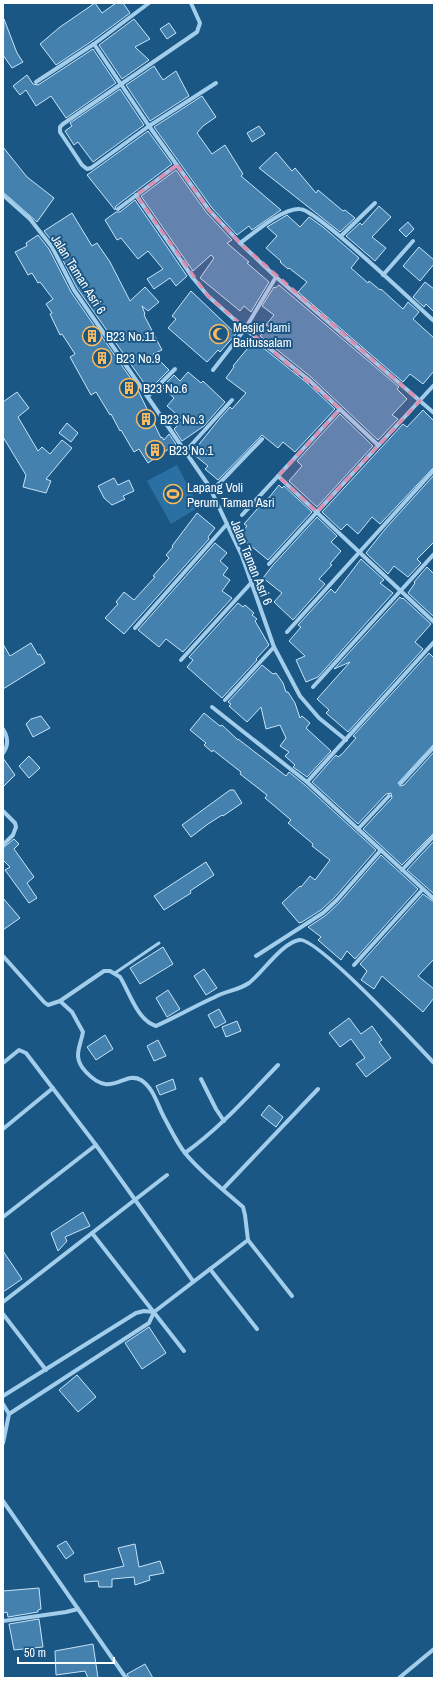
<svg xmlns="http://www.w3.org/2000/svg" width="437" height="1681" font-family="'Archivo Narrow',sans-serif">
<style>
.green{fill:#2b70a2}
.building{fill:#4481ae;stroke:#c7e4f8}
.lines{fill:none;stroke-linecap:round;stroke-linejoin:round}
.service{stroke:#a2cdeb;stroke-width:3}
.minor{stroke:#a2cdeb;stroke-width:4}
.marked{fill:#e08cad;fill-opacity:0.2;stroke:#e08cad;stroke-width:3;stroke-dasharray:8 5;stroke-linejoin:round}
.labels{text-anchor:middle;stroke-width:4;stroke-linejoin:round;paint-order:stroke}
.street-label{font-size:13px;fill:#fff;stroke:#1b5785}
.poi-label{font-size:13px;fill:#fff;stroke:#1b5785;text-anchor:start}
</style>
<rect width="100%" height="100%" fill="#1b5785"/>
<polygon class="green" points="177,465 199,507 171,524 147,481"/>
<g class="building">
<polygon points="95,3 102,13 116,3 123,3 130,13 92,41 56,65 40,44 60,27"/>
<polygon points="4,19 17,53 23,62 12,68 3,55"/>
<polygon points="134,19 150,39 135,47 149,60 122,79 99,45"/>
<polygon points="169,23 176,33 167,39 160,29"/>
<polygon points="93,49 116,83 66,118 51,96 36,106 26,90 20,95 13,86 27,75 33,84 38,85"/>
<polygon points="154,66 163,80 176,71 189,96 150,121 126,85"/>
<polygon points="120,89 144,125 93,162 78,142 74,145 65,131 72,126 70,123"/>
<polygon points="202,96 216,117 203,126 197,133 212,154 225,145 243,174 241,176 281,210 252,230 249,226 237,235 212,208 154,127"/>
<polygon points="259,126 265,134 252,142 247,133"/>
<polygon points="148,131 172,164 116,206 115,210 87,175"/>
<polygon points="3,147 27,177 54,198 37,222 3,192"/>
<polygon points="276,152 292,171 295,168 316,193 318,190 343,211 345,210 355,218 340,232 259,168"/>
<polygon points="176,170 206,212 232,240 227,243 249,262 247,263 269,282 251,312 244,306 240,311 200,278 214,258 211,255 193,271 141,196"/>
<polygon points="135,200 187,276 176,286 170,278 154,289 147,279 163,269 148,251 138,259 121,238 117,240 105,220 116,212 120,212"/>
<polygon points="379,206 391,217 372,237 386,248 375,261 346,236 360,223 362,225"/>
<polygon points="72,213 92,246 97,243 110,262 130,301 145,287 159,302 148,311 142,306 145,314 144,315 162,350 153,354 169,370 149,390 77,288 55,245 44,231"/>
<polygon points="287,215 300,227 309,217 323,227 359,258 351,268 368,283 369,281 380,290 381,289 403,309 408,302 419,312 413,319 434,338 434,371 423,384 410,374 403,382 298,292 307,282 289,268 288,269 280,262 281,261 266,248 277,236 267,227"/>
<polygon points="408,222 414,229 406,237 399,230"/>
<polygon points="38,235 49,249 71,292 136,386 161,438 162,437 164,440 169,434 176,444 148,463 139,449 134,452 121,430 120,431 111,414 110,415 96,392 91,395 70,357 75,354 62,334 60,335 50,314 52,313 46,304 53,299 40,282 38,283 32,273 28,275 15,252 27,246 26,243"/>
<polygon points="419,247 434,260 434,264 420,281 403,266"/>
<polygon points="425,282 434,289 434,312 426,304 424,307 413,297"/>
<polygon points="279,285 399,387 397,389 407,399 392,415 398,419 378,440 311,377 260,336 269,326 266,325 274,315 262,306 274,287 275,288"/>
<polygon points="191,291 236,334 220,352 218,350 207,362 168,328 176,319 172,316"/>
<polygon points="256,342 307,383 335,409 295,452 283,442 278,448 262,435 218,480 205,469 208,466 192,453 221,417 230,407 232,409 246,393 226,378 234,367 233,366 252,343 254,344"/>
<polygon points="188,372 201,383 203,381 225,402 204,426 182,441 174,429 183,420 167,406 174,398 162,387 174,375 180,381"/>
<polygon points="17,392 29,408 18,417 38,451 42,447 50,454 62,440 72,448 46,479 51,481 46,493 23,487 26,475 3,437 3,402"/>
<polygon points="423,410 434,421 434,467 380,524 372,517 358,534 347,524 341,530 322,512 403,424 407,427"/>
<polygon points="340,414 373,446 317,507 289,481 302,466 297,461"/>
<polygon points="67,423 78,433 71,442 59,433"/>
<polygon points="434,475 434,542 417,559 421,563 408,577 394,566 388,574 366,553 386,528"/>
<polygon points="114,478 118,485 129,480 134,491 123,496 125,499 112,505 104,498 98,486"/>
<polygon points="279,485 282,488 284,486 312,512 268,560 239,536 247,526 244,524 266,499 267,500"/>
<polygon points="197,513 215,528 208,537 209,539 124,634 105,618 118,604 116,602 124,592 134,600 155,577 153,576 169,558 166,555 173,547 172,546"/>
<polygon points="317,517 337,536 331,542 341,551 330,564 332,565 319,579 325,584 293,620 274,602 282,593 263,578 273,565"/>
<polygon points="215,543 227,553 220,561 228,568 223,575 230,580 222,591 232,598 183,652 166,639 159,647 138,630"/>
<polygon points="361,559 384,580 380,583 393,593 318,677 306,682 296,660 305,656 289,641 301,627 298,625 331,589 335,593"/>
<polygon points="427,567 434,574 434,617 408,593 415,583 414,582"/>
<polygon points="400,597 402,599 403,598 431,624 415,642 423,649 348,732 326,713 329,710 317,699 350,662 334,669"/>
<polygon points="238,603 243,607 245,605 254,613 252,615 257,619 255,621 269,645 256,659 257,660 222,698 187,667 193,660 189,657"/>
<polygon points="31,643 38,655 40,654 45,663 3,689 3,644 10,656"/>
<polygon points="429,653 434,658 434,744 398,783 400,786 404,785 434,752 434,833 402,865 363,829 392,798 391,793 386,794 358,824 312,782 336,755 338,757 342,754 356,738 353,736"/>
<polygon points="262,665 273,674 276,673 283,683 286,692 288,692 295,703 300,718 302,716 310,723 306,728 331,751 307,777 293,767 295,765 285,756 289,752 280,746 286,738 280,725 266,729 261,707 247,722 229,706 231,704 228,702"/>
<polygon points="204,713 220,726 222,725 238,740 238,739 286,776 289,772 305,785 376,850 334,898 321,910 302,922 299,923 282,903 300,886 301,887 310,876 315,880 330,860 312,846 313,844 288,823 291,820 265,798 267,795 240,774 241,772 213,750 212,752 204,745 206,743 190,730"/>
<polygon points="41,716 50,728 33,737 26,724 31,719"/>
<polygon points="29,756 40,768 29,778 19,766"/>
<polygon points="3,758 15,775 3,787"/>
<polygon points="230,790 234,790 242,803 223,816 222,815 208,824 191,837 182,825"/>
<polygon points="14,839 19,844 14,849 34,877 27,883 37,898 29,903 5,870 10,867 3,860 3,848"/>
<polygon points="434,841 434,894 407,870"/>
<polygon points="381,855 418,889 355,959 347,951 341,960 318,940 321,937 308,927 325,916 339,903"/>
<polygon points="206,862 214,875 190,891 191,893 164,910 154,896"/>
<polygon points="423,894 434,902 434,959 418,976 434,989 434,998 423,1012 382,976 374,989 361,980 367,971 360,964"/>
<polygon points="3,898 20,918 3,930"/>
<polygon points="163,947 173,964 140,984 130,968"/>
<polygon points="204,969 217,988 206,995 194,976"/>
<polygon points="168,990 180,1009 167,1017 156,998"/>
<polygon points="219,1009 226,1022 215,1028 208,1015"/>
<polygon points="349,1018 361,1034 372,1026 382,1040 379,1042 391,1058 366,1077 356,1064 365,1058 351,1039 340,1047 329,1033"/>
<polygon points="237,1021 241,1031 226,1037 222,1027"/>
<polygon points="105,1035 113,1049 96,1060 87,1047"/>
<polygon points="158,1040 166,1056 154,1061 147,1046"/>
<polygon points="173,1079 176,1089 160,1095 156,1086"/>
<polygon points="269,1105 283,1117 276,1127 261,1115"/>
<polygon points="83,1212 90,1226 65,1237 67,1241 58,1251 51,1233"/>
<polygon points="3,1251 22,1279 3,1292"/>
<polygon points="149,1327 166,1353 142,1369 125,1343"/>
<polygon points="77,1375 96,1397 78,1412 59,1390"/>
<polygon points="66,1541 74,1553 66,1559 57,1546"/>
<polygon points="135,1544 139,1567 160,1561 164,1573 149,1576 150,1580 135,1585 134,1577 112,1579 112,1587 99,1587 98,1581 85,1582 84,1575 124,1566 118,1548"/>
<polygon points="39,1588 41,1609 38,1610 38,1612 8,1617 7,1612 3,1613 3,1591"/>
<polygon points="39,1619 43,1647 14,1650 9,1624"/>
<polygon points="93,1644 98,1678 88,1678 85,1671 56,1675 55,1651"/>
<polygon points="145,1664 153,1678 129,1678 127,1674"/>
</g>
<g class="lines">
<polyline class="service" points="115,973 159,943"/>
<g class="minor">
<polyline points="191,3 200,23 197,32 63,124 60,127 60,132 82,165 87,169 91,168 149,126 216,83"/>
<polyline points="94,44 149,126 209,210 240,243 276,277 434,413"/>
<polyline points="36,82 94,44 149,3"/>
<polyline points="3,195 30,219 52,247 74,290 209,486 242,556 274,647 300,696 319,718 346,740"/>
<polyline points="136,195 193,278 208,296 245,329 309,380 378,445"/>
<polyline points="118,209 177,165"/>
<polyline points="341,236 375,203"/>
<path d="M240,243C254,233 282,208 300,209C316,209 415,304 434,321"/>
<polyline points="383,275 413,241"/>
<polyline points="213,370 245,329 276,277"/>
<polyline points="148,396 175,369"/>
<polyline points="184,453 232,400"/>
<polyline points="278,476 434,622"/>
<polyline points="211,492 262,439"/>
<polyline points="242,515 340,409"/>
<polyline points="269,564 434,385"/>
<polyline points="135,628 227,524"/>
<polyline points="287,632 434,470"/>
<polyline points="181,660 251,583"/>
<polyline points="313,687 434,554"/>
<polyline points="225,700 274,647"/>
<polyline points="212,707 307,782 434,899"/>
<path d="M3,729C8,737 9,745 3,753"/>
<polyline points="307,782 434,642"/>
<polyline points="401,783 434,747"/>
<polyline points="3,811 15,823 16,827 13,835 3,845"/>
<polyline points="358,829 389,796"/>
<polyline points="402,870 434,836"/>
<path d="M3,956L44,1002L48,1005L60,1001L104,971H110L120,977C130,993 137,1020 156,1026C176,1017 195,1006 215,997C226,991 239,990 249,983C263,972 282,943 299,940C316,936 417,1045 434,1063"/>
<polyline points="256,956 323,913 337,900 381,850"/>
<polyline points="354,965 423,889"/>
<path d="M60,1001L72,1012L83,1032C80,1048 72,1057 86,1072C112,1100 123,1070 141,1080C154,1088 158,1107 165,1119C171,1130 177,1143 185,1153C201,1173 224,1190 243,1207L245,1215L248,1240L292,1296"/>
<polyline points="3,1063 19,1050 26,1053 96,1145 193,1281"/>
<polyline points="201,1079 216,1109 224,1121"/>
<polyline points="3,1129 53,1088"/>
<path d="M185,1153C220,1128 248,1096 278,1065"/>
<polyline points="223,1189 318,1089"/>
<polyline points="3,1217 96,1145"/>
<polyline points="92,1233 184,1351"/>
<polyline points="210,1269 257,1329"/>
<polyline points="3,1302 167,1175"/>
<polyline points="3,1314 46,1370"/>
<polyline points="3,1396 136,1313 144,1311 154,1312"/>
<polyline points="3,1404 9,1414"/>
<polyline points="3,1443 9,1414 149,1323 154,1312 248,1240"/>
<polyline points="3,1501 126,1678"/>
<polyline points="3,1621 66,1612 78,1609"/>
<polyline points="399,1678 434,1649"/>
</g>
</g>
<path class="marked" d="M177,165L209,210L240,243L420,401L317,512L278,476L340,409L208,296L136,195Z"/>
<defs>
<g id="mosque-ring" transform="scale(1)"><circle r="9.5" fill="#1b5785" stroke="#fcbb5f" stroke-width="1.5"/><path d="M3.5-4.9A6 6 0 1 0 3.5 4.9A5 5 0 1 1 3.5-4.9Z" fill="#fcbb5f"/></g>
<g id="building-ring" transform="scale(1)"><circle r="9.5" fill="#1b5785" stroke="#fcbb5f" stroke-width="1.5"/><path d="M-4-6H4V6H1V3H-1V6H-4ZM-2.5-4.3h1.7v1.8h-1.7ZM.8-4.3h1.7v1.8H.8ZM-2.5-1h1.7V.8h-1.7ZM.8-1h1.7V.8H.8Z" fill="#fcbb5f"/></g>
<g id="stadium-ring" transform="scale(1)"><circle r="9.5" fill="#1b5785" stroke="#fcbb5f" stroke-width="1.5"/><path d="M0-5a6.5 5 0 1 0 0 10a6.5 5 0 1 0 0-10ZM-3.5-1.8h7v3.6h-7Z" fill="#fcbb5f"/></g>
</defs>
<g fill-rule="evenodd">
<use href="#mosque-ring" x="219" y="334"/>
<use href="#building-ring" x="92" y="336"/>
<use href="#building-ring" x="102" y="358"/>
<use href="#building-ring" x="129" y="388"/>
<use href="#building-ring" x="146" y="419"/>
<use href="#building-ring" x="155" y="450"/>
<use href="#stadium-ring" x="173" y="494"/>
</g>
<g class="labels">
<g class="street-label">
<text transform="translate(79 274) rotate(58)" y="5">Jalan Taman Asri 6</text>
<text transform="translate(252 562) rotate(68)" y="5">Jalan Taman Asri 6</text>
</g>
<g class="poi-label">
<text x="233" y="332">Mesjid Jami<tspan x="233" dy="15">Baitussalam</tspan></text>
<text x="106" y="341">B23 No.11</text>
<text x="116" y="363">B23 No.9</text>
<text x="143" y="393">B23 No.6</text>
<text x="160" y="424">B23 No.3</text>
<text x="169" y="455">B23 No.1</text>
<text x="187" y="492">Lapang Voli<tspan x="187" dy="15">Perum Taman Asri</tspan></text>
</g>
</g>
<rect width="437" height="1681" fill="none" stroke="#ffffff" stroke-width="8"/>
<path d="M18 1657v6h96v-6" fill="none" stroke="#ffffff" stroke-width="2"/>
<text x="24" y="1657" font-size="12" fill="#ffffff" stroke="#1b5785" stroke-width="3" paint-order="stroke">50 m</text>
</svg>
